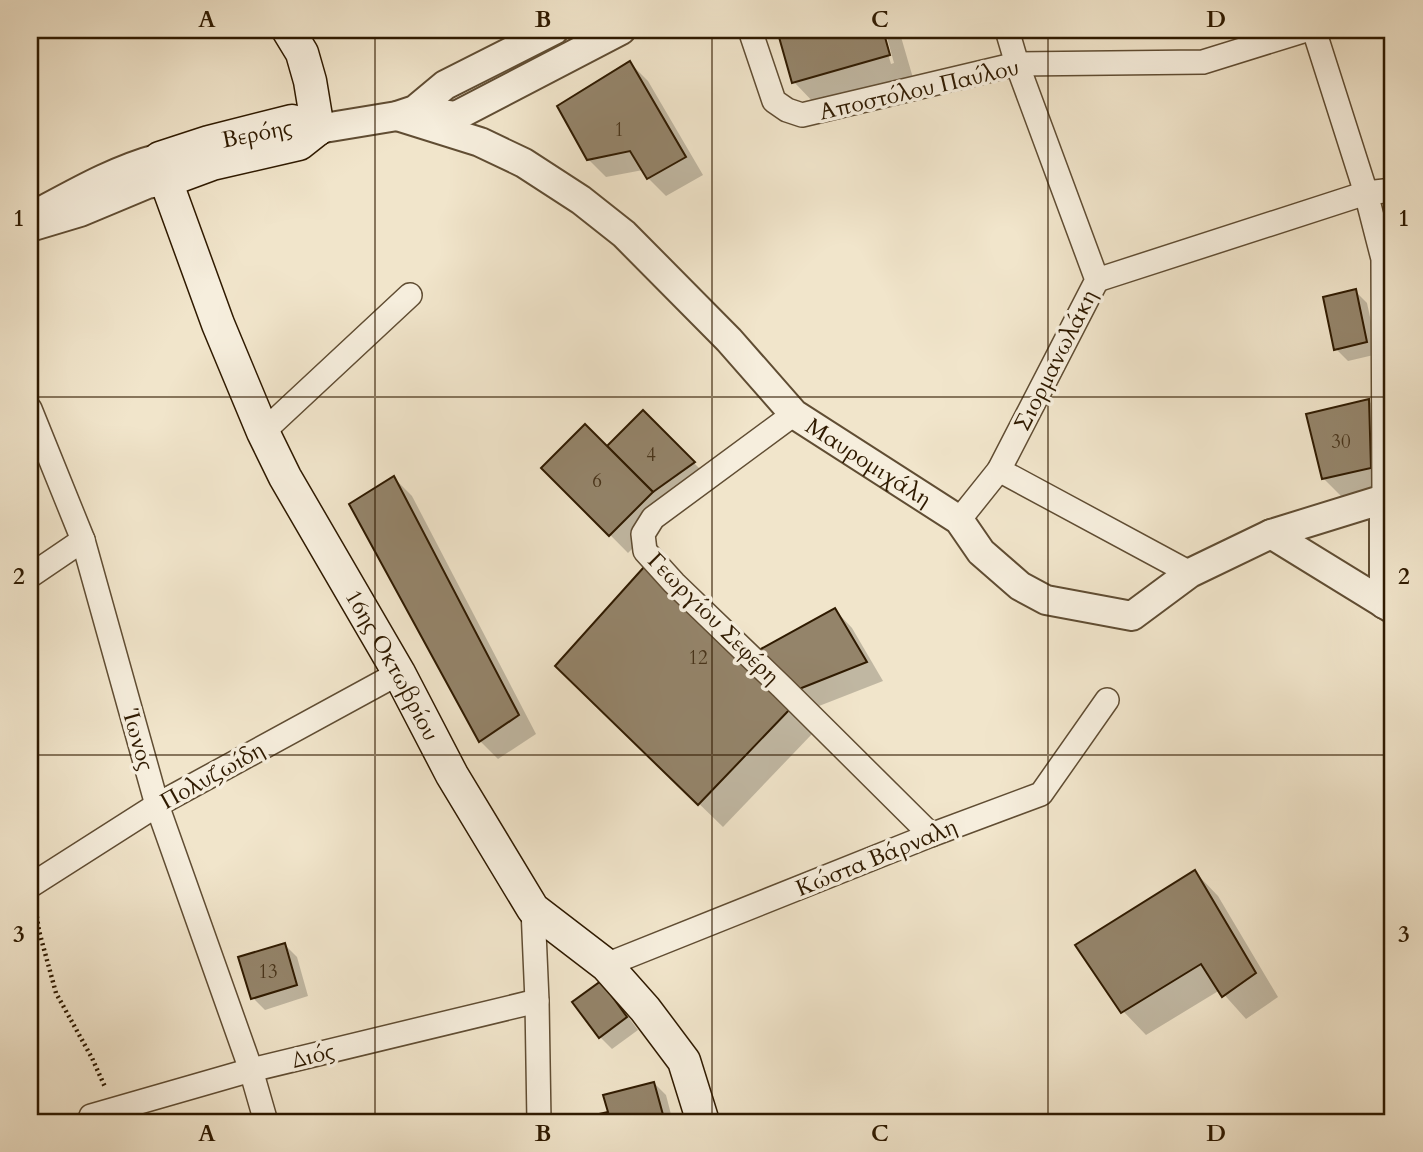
<svg xmlns="http://www.w3.org/2000/svg" width="1423" height="1152" font-family="Cardo,serif">
<style>
.shadow{fill:#0003}
.building{fill:#94846a;stroke:#2f1a00;stroke-width:2}
.lines{fill:none;stroke-linecap:round;stroke-linejoin:round}
.minor-casing{stroke:#604d33;stroke-width:26}
.tertiary-casing{stroke:#604d33;stroke-width:32}
.secondary-casing{stroke:#2f1a00;stroke-width:35}
.path{stroke:#2f1a00;stroke-width:4.5;stroke-dasharray:2 3.5;stroke-linecap:butt}
.minor{stroke:#f6eedd;stroke-width:23}
.tertiary{stroke:#f6eedd;stroke-width:28}
.secondary{stroke:#f6eedd;stroke-width:32}
.grid{fill:none;stroke:#2f1a00;stroke-width:2;stroke-opacity:0.55}
.labels{text-anchor:middle;stroke-width:7;stroke-linejoin:round;paint-order:stroke}
.number-label{font-size:19px;fill:#48341a}
.street-label{font-size:23px;fill:#2f1a00;stroke:#f6eedd}
.neatline{fill:none;stroke:#2f1a00;stroke-width:2.5}
.grid-label{font-size:23px;text-anchor:middle;font-weight:bold;fill:#2f1a00}
</style>
<rect width="100%" height="100%" fill="#f1e5cb"/>
<filter id="stains"><feTurbulence type="fractalNoise" baseFrequency=".00286" numOctaves="4"/><feColorMatrix values="0 0 0 0 .2 0 0 0 0 .09 0 0 0 0 .02 0 0 0 .5 -.17"/></filter>
<radialGradient id="worn" r=".72"><stop offset=".6" stop-color="#630" stop-opacity="0"/><stop offset="1" stop-color="#630" stop-opacity=".3"/></radialGradient>
<g class="shadow">
<polygon points="779,30 881,30 891,64 894,63 885,30 899,30 913,78 817,106 794,82"/>
<polygon points="630,63 648,81 703,175 666,196 648,178 643,170 606,177 588,159"/>
<polygon points="1355,291 1367,303 1378,354 1348,361 1336,349"/>
<polygon points="1369,401 1386,419 1388,485 1341,496 1323,478"/>
<polygon points="643,412 706,475 628,553 544,468 607,449"/>
<polygon points="394,478 412,496 536,734 498,759 480,741"/>
<polygon points="644,570 813,733 723,827 581,689"/>
<polygon points="835,610 852,628 883,681 819,706 762,651"/>
<polygon points="1195,872 1218,896 1278,997 1246,1019 1220,990 1146,1035 1123,1011"/>
<polygon points="285,945 297,957 308,996 265,1010 253,998"/>
<polygon points="600,983 612,995 638,1030 612,1049 600,1037 574,1002"/>
<polygon points="654,1083 666,1095 673,1122 594,1122 592,1117 610,1113"/>
</g>
<g class="building">
<polygon points="777,30 883,30 890,55 792,83"/>
<polygon points="630,61 686,157 647,179 630,151 587,160 557,106"/>
<polygon points="1356,289 1367,342 1334,350 1323,297"/>
<polygon points="1369,399 1371,468 1322,479 1306,414"/>
<polygon points="643,410 695,462 653,492 607,446"/>
<polygon points="585,424 653,492 609,536 541,468"/>
<polygon points="394,476 519,715 479,742 349,504"/>
<polygon points="644,567 791,708 698,805 555,666"/>
<polygon points="835,608 867,662 799,689 759,650"/>
<polygon points="1195,870 1256,973 1222,997 1201,964 1121,1013 1075,945"/>
<polygon points="285,943 297,985 251,999 238,957"/>
<polygon points="601,981 627,1017 599,1038 572,1002"/>
<polygon points="654,1082 665,1122 592,1122 590,1116 608,1112 603,1095"/>
</g>
<g class="lines">
<g class="minor-casing">
<g id="minor">
<polyline points="750,30 774,101 787,110 802,115 1017,64 1203,62 1306,30"/>
<polyline points="1314,30 1366,193 1383,259 1384,499 1393,495"/>
<polyline points="1097,280 1366,193 1393,190"/>
<polyline points="30,409 83,540 157,805 251,1070 266,1122"/>
<polyline points="794,414 653,518 643,534 645,551 674,583 782,687 931,835"/>
<polyline points="263,432 410,295"/>
<polyline points="999,470 1190,573"/>
<polyline points="959,520 999,470 1097,280 1017,64 1007,30"/>
<polyline points="30,576 83,540"/>
<polyline points="30,886 157,805 399,673"/>
<polyline points="533,909 537,1001 539,1122"/>
<polyline points="606,965 931,835 1041,794 1107,700"/>
<polyline points="91,1116 251,1070 537,1001"/>
</g>
</g>
<g class="tertiary-casing">
<g id="tertiary">
<polyline points="422,111 456,116 621,30"/>
<path id="s1" d="M397,116L480,142L524,163L581,200L624,234L729,340L794,414L959,520L981,552L1020,586L1046,600L1132,616L1190,573L1271,534L1384,499V604"/>
<polyline points="318,129 397,116 415,110 445,85 554,30"/>
<path d="M42,211C79,191 118,169 160,158"/>
<polyline points="30,227 80,212 147,184 166,181"/>
<polyline points="1271,534 1393,609"/>
</g>
</g>
<g class="secondary-casing">
<g id="secondary">
<polyline points="288,30 302,53 310,81 318,129"/>
<path id="s2" d="M318,129L292,121L209,142L160,158L166,181L218,324L263,432L285,477L399,673L452,775L533,909L606,965L645,1009L684,1061L703,1122"/>
<polyline points="166,181 212,164 299,144 318,129"/>
</g>
</g>
<polyline class="path" points="36,911 39,931 56,993 92,1058 105,1087"/>
<use href="#minor" class="minor"/>
<use href="#tertiary" class="tertiary"/>
<use href="#secondary" class="secondary"/>
</g>
<path class="grid" d="M375,30V1122M712,30V1122M1048,30V1122M30,397H1393M30,755H1393"/>
<g class="labels">
<g class="number-label">
<text x="619" y="136">1</text>
<text x="1341" y="448">30</text>
<text x="651" y="461">4</text>
<text x="597" y="487">6</text>
<text x="698" y="664">12</text>
<text x="268" y="978">13</text>
</g>
<g class="street-label">
<text transform="translate(919 89) rotate(-13)" y="8">Αποστόλου Παύλου</text>
<text transform="translate(257 133) rotate(-11)" y="8">Βερόης</text>
<text transform="translate(1055 360) rotate(-63)" y="8">Σιορμανωλάκη</text>
<text dy="8" stroke="none"><textPath href="#s1" startOffset="595">Μαυρομιχάλη</textPath></text>
<text transform="translate(714 618) rotate(45)" y="8">Γεωργίου Σεφέρη</text>
<text dy="8" stroke="none"><textPath href="#s2" startOffset="724">16ης Οκτωβρίου</textPath></text>
<text transform="translate(139 740) rotate(74)" y="8">Ίωνος</text>
<text transform="translate(212 775) rotate(-29)" y="8">Πολυζωίδη</text>
<text transform="translate(876 857) rotate(-22)" y="8">Κώστα Βάρναλη</text>
<text transform="translate(313 1055) rotate(-14)" y="8">Διός</text>
</g>
</g>
<rect width="1423" height="1152" fill="none" stroke="#f1e5cb" stroke-width="77"/>
<rect x="38" y="38" width="1346" height="1076" class="neatline"/>
<g class="grid-label">
<text x="207" y="27">A</text>
<text x="543" y="27">B</text>
<text x="880" y="27">C</text>
<text x="1216" y="27">D</text>
<text x="19" y="226">1</text>
<text x="1404" y="226">1</text>
<text x="19" y="584">2</text>
<text x="1404" y="584">2</text>
<text x="19" y="942">3</text>
<text x="1404" y="942">3</text>
<text x="207" y="1141">A</text>
<text x="543" y="1141">B</text>
<text x="880" y="1141">C</text>
<text x="1216" y="1141">D</text>
</g>
<rect width="100%" height="100%" filter="url(#stains)"/>
<rect width="100%" height="100%" fill="url(#worn)"/>
</svg>
